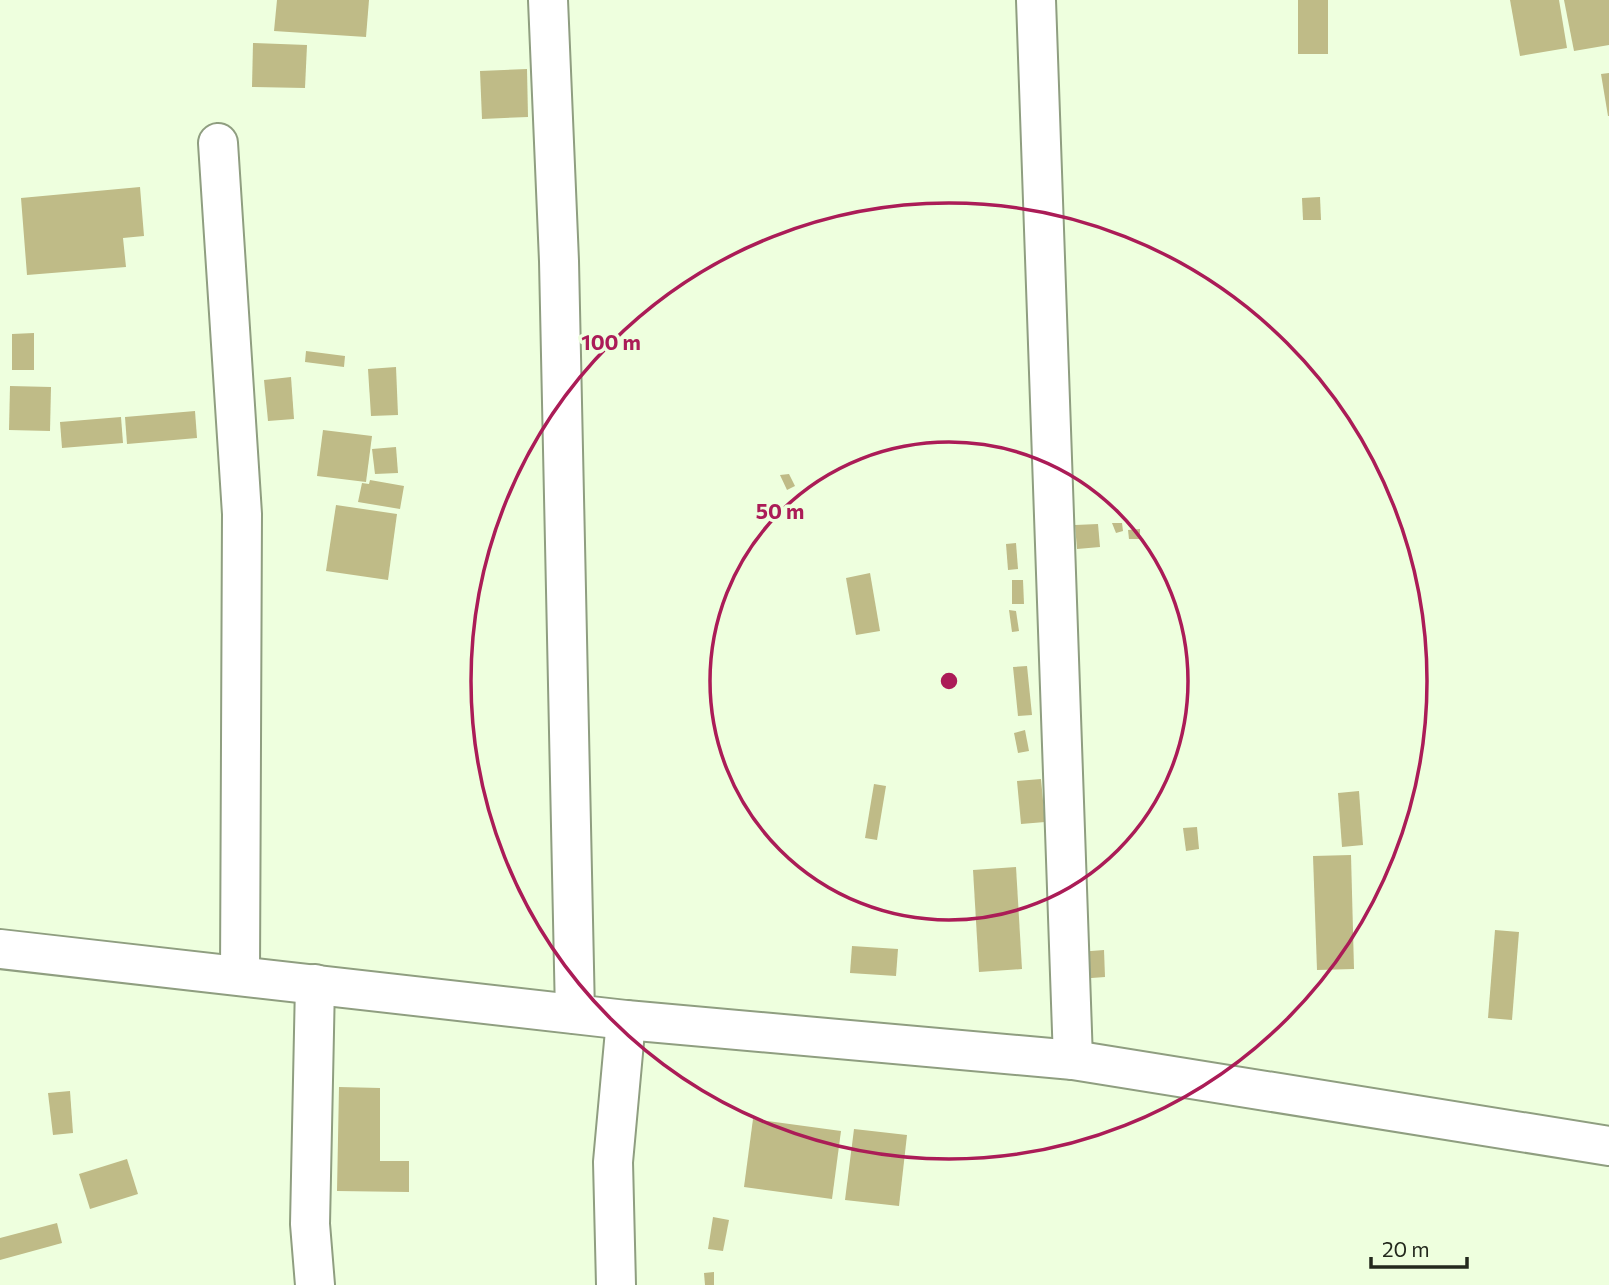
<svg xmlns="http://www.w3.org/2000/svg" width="1609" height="1285" font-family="Commissioner,sans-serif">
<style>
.building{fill:#bfbb87}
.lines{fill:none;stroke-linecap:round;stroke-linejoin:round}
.minor-casing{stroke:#8f9e80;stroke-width:42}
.minor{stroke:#fff;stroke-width:38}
.ring{fill:none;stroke:#ab1c57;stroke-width:3.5}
.centre{fill:#ab1c57;stroke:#eeffde;stroke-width:3.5}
.ring-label{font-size:21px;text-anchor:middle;font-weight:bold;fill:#ab1c57;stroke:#eeffde;stroke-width:7;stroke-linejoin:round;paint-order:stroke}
</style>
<rect width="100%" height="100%" fill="#eeffde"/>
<g class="building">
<polygon points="277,0 369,0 366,37 274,31"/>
<rect x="1298" y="0" width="30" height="54"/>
<polygon points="1510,0 1559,0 1567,48 1520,56"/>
<polygon points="1564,0 1609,0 1609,45 1574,51"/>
<polygon points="253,43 307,45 305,88 252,87"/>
<polygon points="527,69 528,117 482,119 480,71"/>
<polygon points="1609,73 1609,116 1608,116 1601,74"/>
<polygon points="140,187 144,236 123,238 126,267 27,275 21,198"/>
<polygon points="1320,197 1321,220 1303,220 1302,198"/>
<polygon points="34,333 34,370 12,370 12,334"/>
<polygon points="306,351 345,356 344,367 305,362"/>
<polygon points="396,367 398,415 371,416 368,369"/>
<polygon points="291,377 294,419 268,421 264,380"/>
<polygon points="10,386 51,387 50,431 9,430"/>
<polygon points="195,411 197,438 127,444 125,417"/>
<polygon points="121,417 123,443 62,448 60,422"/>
<polygon points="323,430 372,436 366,482 317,476"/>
<polygon points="396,447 398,473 375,474 372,449"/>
<polygon points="789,474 795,486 787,490 780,475"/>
<polygon points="370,480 404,486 400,509 358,502 362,483 369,484"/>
<polygon points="336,505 397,514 388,580 326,571"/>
<polygon points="1112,523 1122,523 1123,531 1116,533"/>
<polygon points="1098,524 1100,547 1077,549 1075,525"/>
<polygon points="1140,529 1140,539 1129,539 1128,530"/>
<polygon points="1016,543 1018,569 1008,570 1006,544"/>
<polygon points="870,573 880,631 856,635 846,578"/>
<polygon points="1012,580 1023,580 1024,604 1012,604"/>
<polygon points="1009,610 1016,611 1019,631 1012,632"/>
<polygon points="1027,666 1032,715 1018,716 1013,667"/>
<polygon points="1025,730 1029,751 1018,753 1014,733"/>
<polygon points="1041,779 1045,822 1021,824 1017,781"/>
<polygon points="874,784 886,786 877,840 865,838"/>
<polygon points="1359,791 1363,845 1342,847 1338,793"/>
<polygon points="1197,827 1199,849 1186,851 1183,828"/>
<polygon points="1351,855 1354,969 1317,970 1313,856"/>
<polygon points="1016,867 1022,969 979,972 973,870"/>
<polygon points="1495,930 1519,932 1512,1020 1488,1018"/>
<polygon points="852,946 898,949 896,976 850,973"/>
<polygon points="1104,950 1105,977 1078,979 1078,952"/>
<polygon points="339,1087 380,1088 380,1161 409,1161 409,1192 337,1191"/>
<polygon points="70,1091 73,1133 53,1135 48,1093"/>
<polygon points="753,1119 841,1131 832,1199 744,1187"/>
<polygon points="854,1129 907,1135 899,1206 845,1200"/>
<polygon points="127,1159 138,1194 90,1209 79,1174"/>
<polygon points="713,1217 729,1220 723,1251 708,1249"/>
<polygon points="57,1223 62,1243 0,1260 0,1238"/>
<polygon points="714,1272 714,1285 705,1285 704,1273"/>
</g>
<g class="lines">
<g class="minor-casing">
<g id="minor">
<polyline points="548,0 559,261 575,1014"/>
<polyline points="1036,0 1073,1060"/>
<polyline points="218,143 242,514 240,975"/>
<polyline points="0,949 626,1020 1073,1060 1609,1146"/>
<polyline points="315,1285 310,1224 315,984"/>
<polyline points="616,1285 613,1162 626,1020"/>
</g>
</g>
<use href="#minor" class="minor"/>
</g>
<g class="ring">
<circle cx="949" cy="681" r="239"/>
<circle cx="949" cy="681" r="478"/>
</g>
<circle cx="949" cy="681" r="10" class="centre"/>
<g class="ring-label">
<text x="611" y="350">100 m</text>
<text x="780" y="519">50 m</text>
</g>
<path d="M1371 1257v10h96v-10" fill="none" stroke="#23291d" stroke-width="3.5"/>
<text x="1382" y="1257" font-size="21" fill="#23291d" stroke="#eeffde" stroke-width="5" paint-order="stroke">20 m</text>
</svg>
